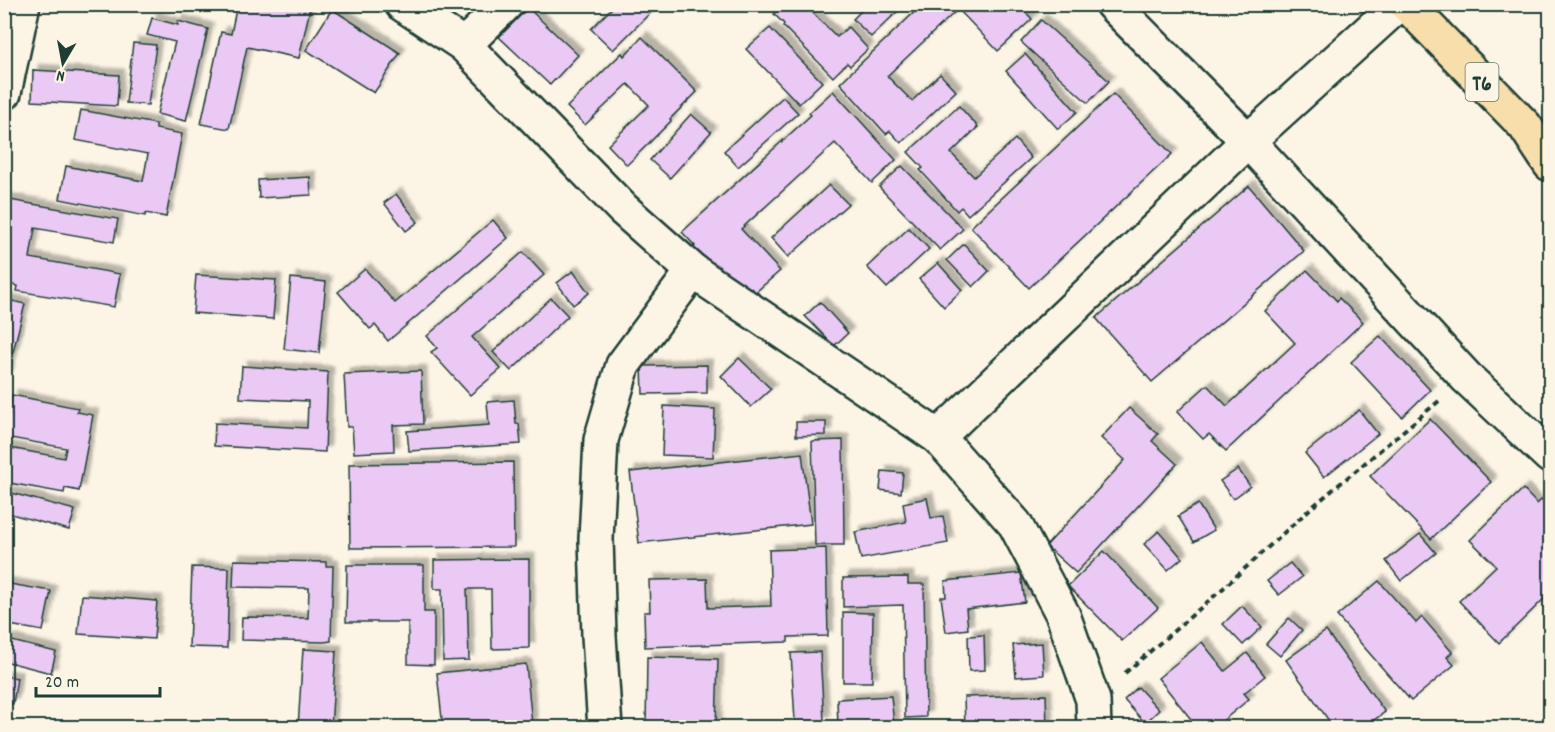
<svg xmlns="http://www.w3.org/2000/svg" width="1555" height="732" font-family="Dekko,sans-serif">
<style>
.building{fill:#eac9f5;stroke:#1f3d34;stroke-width:1.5;filter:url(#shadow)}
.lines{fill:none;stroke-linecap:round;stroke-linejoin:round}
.minor-casing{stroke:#1f3d34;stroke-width:38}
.highway-casing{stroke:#1f3d34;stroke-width:38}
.path{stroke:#1f3d34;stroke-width:4;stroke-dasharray:6 4.5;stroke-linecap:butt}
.minor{stroke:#fcf5e5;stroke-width:33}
.highway{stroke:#f8deab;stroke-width:33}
.labels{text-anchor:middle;stroke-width:4.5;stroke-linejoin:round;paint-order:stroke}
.shield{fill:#fcf5e5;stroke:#617469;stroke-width:1.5}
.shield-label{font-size:22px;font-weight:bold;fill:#1f3d34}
</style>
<defs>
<filter id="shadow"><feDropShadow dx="5.5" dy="-5.5" stdDeviation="1.5" flood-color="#0004"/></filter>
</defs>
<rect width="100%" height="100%" fill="#fcf5e5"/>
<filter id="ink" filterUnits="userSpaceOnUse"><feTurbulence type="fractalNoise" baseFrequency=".0167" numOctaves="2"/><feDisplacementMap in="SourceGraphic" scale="12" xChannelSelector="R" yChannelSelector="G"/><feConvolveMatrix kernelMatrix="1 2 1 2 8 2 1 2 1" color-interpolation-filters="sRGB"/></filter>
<g filter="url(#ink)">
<g class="building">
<polygon points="237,4 311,4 299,58 247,47 229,129 201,124 221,32 231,34"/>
<polygon points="616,4 659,4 613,50 591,29"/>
<polygon points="784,4 822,4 813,13 837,37 848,27 868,49 850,66 847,63 833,77 783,26 784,24 774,14"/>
<polygon points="868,4 905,4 871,37 853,19"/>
<polygon points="923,4 1018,4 1032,19 998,51 958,9 887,76 912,101 940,74 956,91 901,143 890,131 886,134 840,83"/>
<polygon points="528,8 578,55 550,85 499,37"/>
<polygon points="332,9 400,53 374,93 306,50"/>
<polygon points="152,18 178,25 178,21 208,29 186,121 157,114 175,42 147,35"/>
<polygon points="1041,20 1109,81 1088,103 1021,42"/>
<polygon points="770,28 822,82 799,104 746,49"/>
<polygon points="642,37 697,92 670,119 671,121 627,165 608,145 649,105 628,84 585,125 567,107 622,53 624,56"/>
<polygon points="133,43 156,45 148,105 126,103"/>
<polygon points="1025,54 1077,112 1058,129 1006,71"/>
<polygon points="33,70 119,75 117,106 32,101"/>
<polygon points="833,91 896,160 872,183 835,143 741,229 780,271 743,303 693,248 695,246 682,232 811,115 809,113"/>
<polygon points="1113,94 1172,154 1029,288 971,227"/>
<polygon points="783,97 798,113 738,167 724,151"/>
<polygon points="959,106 978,127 951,153 974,177 1015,139 1031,158 968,215 961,207 957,211 920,170 923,168 908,152"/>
<polygon points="81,110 156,124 156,129 182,134 166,217 146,213 145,216 60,199 66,166 143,181 148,154 75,140"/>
<polygon points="691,114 711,132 670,178 650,160"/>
<polygon points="902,166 963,229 940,250 879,187"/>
<polygon points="310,177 311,195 259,198 258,180"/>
<polygon points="829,185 848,204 788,257 771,238"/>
<polygon points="1249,186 1304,251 1152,382 1096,318"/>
<polygon points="396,194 418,222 406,231 384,203"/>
<polygon points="4,199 118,219 114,242 35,228 30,258 120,274 114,307 17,291 18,286 4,283"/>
<polygon points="493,220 508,238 388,341 375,325 370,329 338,292 365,269 395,303"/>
<polygon points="909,228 929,249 887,288 867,267"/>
<polygon points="964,244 989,271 973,287 947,260"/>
<polygon points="523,252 544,275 472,337 501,369 470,395 431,352 437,348 427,336"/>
<polygon points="938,263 962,290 944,307 919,279"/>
<polygon points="1307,270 1337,301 1339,298 1363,322 1226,451 1209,434 1203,439 1177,412 1207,385 1227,406 1295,343 1265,311"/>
<polygon points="573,271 589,293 573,305 557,283"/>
<polygon points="196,275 276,280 273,319 193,313"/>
<polygon points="291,278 326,282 319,353 284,349"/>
<polygon points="551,298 568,316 511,371 493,352"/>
<polygon points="4,299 25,304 7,376 4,376"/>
<polygon points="820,302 848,333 834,346 805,316"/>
<polygon points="1380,336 1430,390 1402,417 1351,362"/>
<polygon points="739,358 771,389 751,407 721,376"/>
<polygon points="707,365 707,393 643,394 642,366"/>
<polygon points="242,366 328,372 325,452 214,446 215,423 307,428 308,401 240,398"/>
<polygon points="421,371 423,424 393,425 394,451 354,453 352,427 347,427 344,374"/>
<polygon points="12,395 78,408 77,412 93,415 79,491 65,488 64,493 4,482 4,447 64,458 66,448 5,437"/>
<polygon points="514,400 516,424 519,424 521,444 409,451 407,431 489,425 487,402"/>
<polygon points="664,406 715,409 713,457 662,455"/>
<polygon points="1129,408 1158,434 1152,441 1177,464 1076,573 1046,546 1125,460 1101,438"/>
<polygon points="1359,410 1378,434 1324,477 1305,453"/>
<polygon points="1430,419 1491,482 1431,539 1370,476"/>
<polygon points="796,422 826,422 826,435 796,436"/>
<polygon points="843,440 844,545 815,545 812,441"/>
<polygon points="802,453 811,524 639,543 630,472"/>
<polygon points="513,462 514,547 350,548 349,464"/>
<polygon points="1238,469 1250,486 1233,499 1220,481"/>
<polygon points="882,471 903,473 901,493 880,490"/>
<polygon points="1523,489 1537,504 1542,499 1550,508 1550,593 1499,643 1459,601 1496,566 1470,540"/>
<polygon points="4,491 75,510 69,530 4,512"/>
<polygon points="927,498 931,518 943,516 948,543 861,559 855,532 906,522 903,503"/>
<polygon points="1198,504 1214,530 1194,542 1178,516"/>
<polygon points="1159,531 1182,558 1168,570 1144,544"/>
<polygon points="1420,534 1436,553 1401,581 1386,561"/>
<polygon points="826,548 828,636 788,637 788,642 645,647 644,612 650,612 649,580 707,579 708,608 771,606 769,550"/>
<polygon points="1104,551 1158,608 1122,641 1068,586"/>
<polygon points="529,559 529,648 492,649 491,589 467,589 469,660 443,661 442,589 434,589 434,560"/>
<polygon points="234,560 326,562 326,566 333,566 331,641 324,642 241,640 242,617 308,618 309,588 233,587"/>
<polygon points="1290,563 1302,577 1279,595 1267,581"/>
<polygon points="347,565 424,565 424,612 434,612 434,665 408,664 408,622 346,622"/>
<polygon points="192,567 229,568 227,648 189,647"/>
<polygon points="1021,573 1025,602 966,609 968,629 946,632 941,597 946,597 945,581"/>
<polygon points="908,577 908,584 924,584 926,717 905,718 903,605 843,607 843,578"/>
<polygon points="1379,581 1416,623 1422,617 1452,652 1447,657 1454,665 1411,701 1337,616"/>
<polygon points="4,583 51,591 43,631 4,624"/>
<polygon points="82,595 157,601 154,639 78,634"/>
<polygon points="1242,606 1262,627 1243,645 1223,624"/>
<polygon points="843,612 873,613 872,682 843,682"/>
<polygon points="1289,618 1302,630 1280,656 1266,644"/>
<polygon points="1326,631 1385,712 1363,728 1334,728 1286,660"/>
<polygon points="984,635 985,670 969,671 968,636"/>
<polygon points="4,639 56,652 51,673 4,661"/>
<polygon points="1202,642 1225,671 1247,653 1265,676 1244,693 1249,699 1214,728 1198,728 1158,678"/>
<polygon points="1042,643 1044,675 1016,677 1013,645"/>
<polygon points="303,649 336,651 331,728 298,728"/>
<polygon points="820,652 824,721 795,722 791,653"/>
<polygon points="647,657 718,659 716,728 646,728"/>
<polygon points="526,664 532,724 494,728 443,728 437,673"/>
<polygon points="4,676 17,678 13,704 4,703"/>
<polygon points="1138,687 1159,710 1145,723 1124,700"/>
<polygon points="1046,695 1047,728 965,728 964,697"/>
<polygon points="891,696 894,725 838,728 837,699"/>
</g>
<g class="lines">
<g class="minor-casing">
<g id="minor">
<polyline points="402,4 464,45 623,209 693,271 938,437 1015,524 1063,615 1093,700 1094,728"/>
<polyline points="1112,4 1248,141 1467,378 1550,456"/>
<polyline points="464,45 506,4"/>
<polyline points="4,93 23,4"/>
<polyline points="938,437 1248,141 1399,4"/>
<polyline points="605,728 599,636 596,539 601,440 623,365 693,271"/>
</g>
</g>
<g class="highway-casing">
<polyline id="highway" points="1406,4 1525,126 1550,164"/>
</g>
<polyline class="path" points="1125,673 1219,592 1311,508 1439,401"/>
<use href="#minor" class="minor"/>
<use href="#highway" class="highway"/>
</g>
</g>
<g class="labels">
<rect class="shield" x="1465.5" y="63" width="33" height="38" rx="4.5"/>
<g class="shield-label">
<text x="1482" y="90">T6</text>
</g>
</g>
<rect width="1555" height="732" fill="none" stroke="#fcf5e5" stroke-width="24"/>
<rect x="12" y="12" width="1531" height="708" fill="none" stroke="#1f3d34" stroke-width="2" filter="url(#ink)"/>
<g transform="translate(63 63) rotate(190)" stroke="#fcf5e5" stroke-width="4.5" paint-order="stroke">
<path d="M0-4.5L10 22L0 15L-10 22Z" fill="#1f3d34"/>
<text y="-9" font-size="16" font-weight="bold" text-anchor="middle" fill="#1f3d34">N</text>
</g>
<path d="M36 687v9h124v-9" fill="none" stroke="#1f3d34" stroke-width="3"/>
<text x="45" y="687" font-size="18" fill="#1f3d34" stroke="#fcf5e5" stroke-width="4.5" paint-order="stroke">20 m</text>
</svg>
